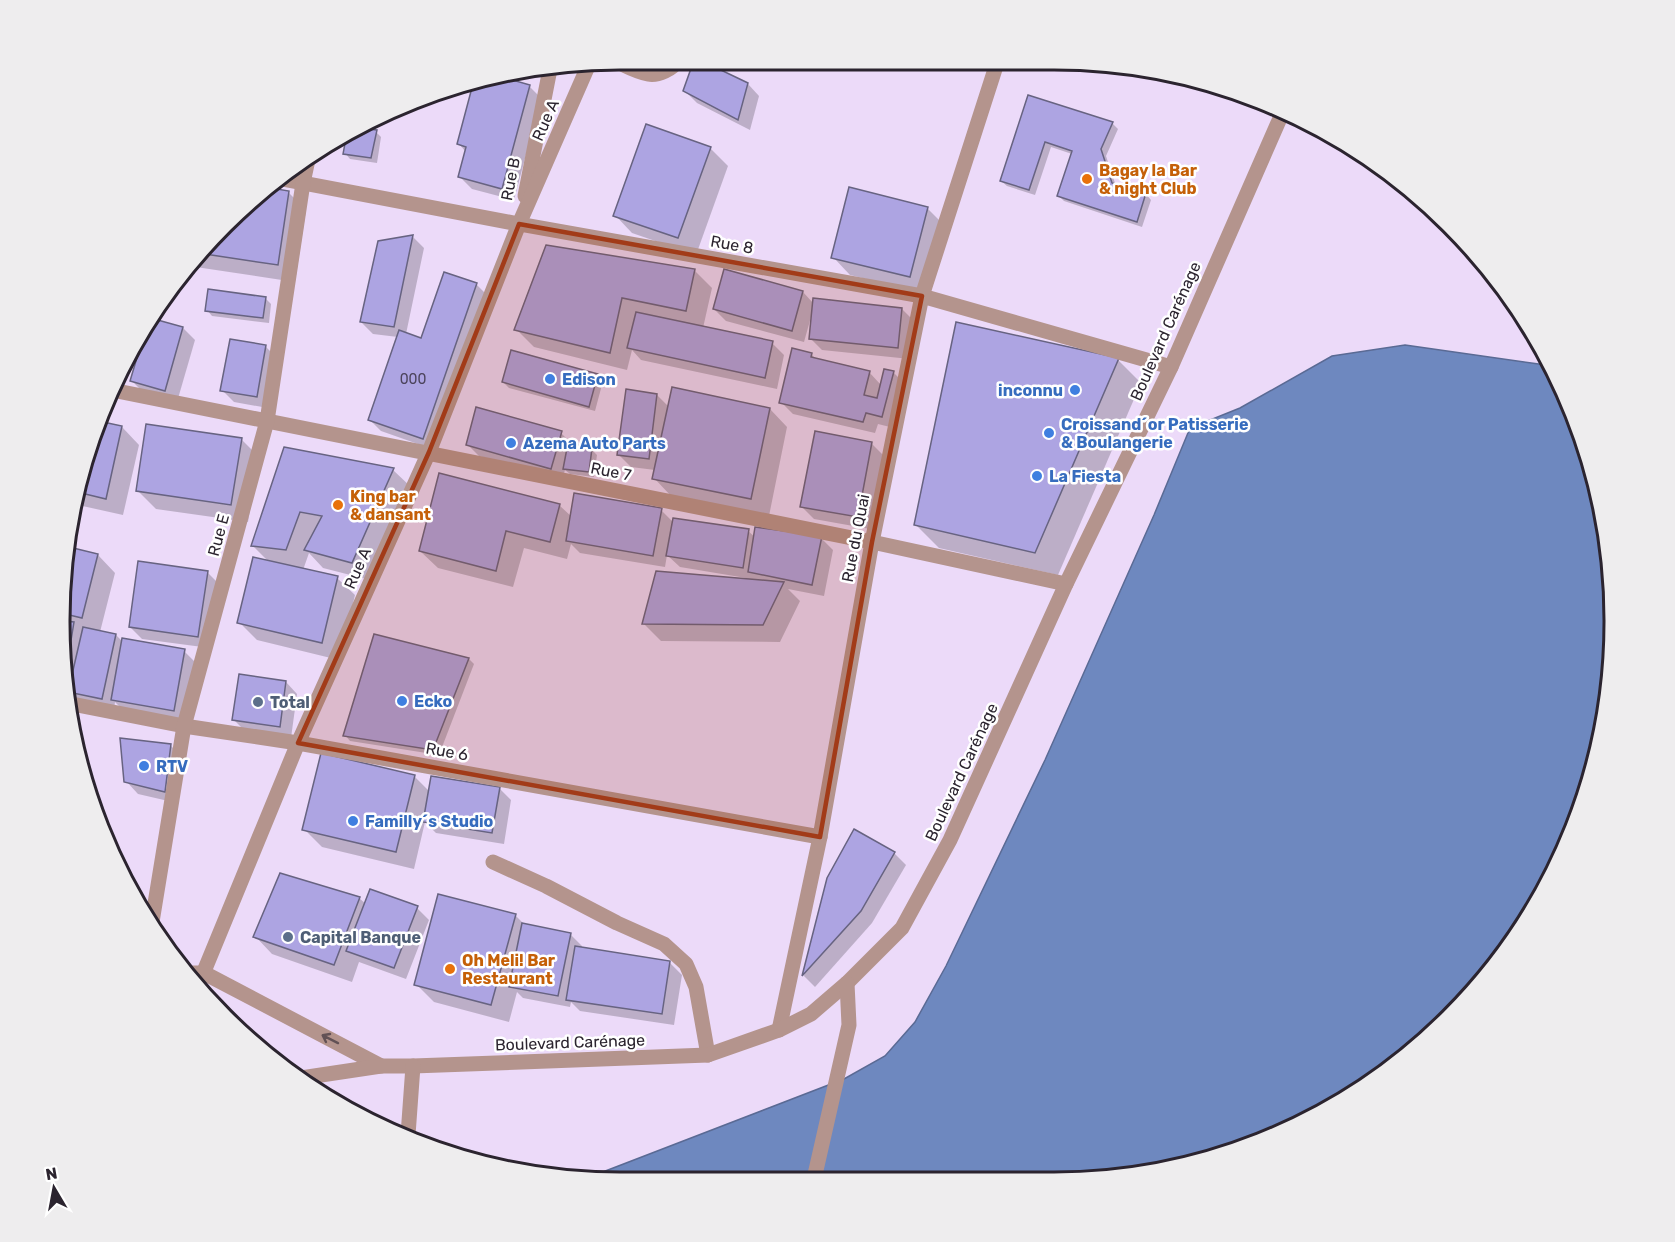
<svg xmlns="http://www.w3.org/2000/svg" width="1675" height="1242" font-family="Rubik,sans-serif">
<style>
.water{fill:#6e88bf;stroke:#5a6a94;stroke-width:1.5}
.shadow{fill:#0003}
.building{fill:#ada4e2;stroke:#676381;stroke-width:1.5}
.lines{fill:none;stroke-linecap:round;stroke-linejoin:round}
.minor{stroke:#b4948d;stroke-width:15}
.oneway{stroke:#625155}
.marked{fill:#a23b18;fill-opacity:0.2;stroke:#a23b18;stroke-width:4.5;stroke-linejoin:round}
.food-dot{fill:#e8710a;stroke:#fff;stroke-width:2}
.shop-dot{fill:#3f7fe0;stroke:#fff;stroke-width:2}
.service-dot{fill:#5c6f8a;stroke:#fff;stroke-width:2}
.labels{text-anchor:middle;stroke-width:5;stroke-linejoin:round;paint-order:stroke}
.number-label{font-size:14px;fill:#4c445c}
.street-label{font-size:16px;fill:#2b242f;stroke:#fff}
.food-label{font-size:16px;font-weight:bold;fill:#c56008;stroke:#fff;text-anchor:start}
.shop-label{font-size:16px;font-weight:bold;fill:#366cbe;stroke:#fff;text-anchor:start}
.service-label{font-size:16px;font-weight:bold;fill:#4e5e75;stroke:#fff;text-anchor:start}
.rim{fill:none;stroke:#2b242f;stroke-width:3}
</style>
<rect width="100%" height="100%" fill="#ecdaf9"/>
<polygon class="water" points="1405,345 1553,366 1557,373 1596,475 1614,584 1610,694 1585,801 1540,901 1476,991 1396,1066 1269,1139 1128,1177 582,1180 844,1079 885,1056 915,1022 946,966 1045,760 1154,515 1190,428 1240,408 1332,356"/>
<g class="shadow">
<polygon points="494,77 529,86 541,98 514,200 472,189 460,177 466,152 459,144 476,79"/>
<polygon points="748,84 759,96 750,130 697,103 685,91"/>
<polygon points="1029,97 1112,123 1118,129 1106,156 1116,186 1146,194 1151,200 1142,227 1064,201 1059,196 1072,154 1051,147 1035,195 1007,186 1001,181"/>
<polygon points="364,130 376,132 381,137 377,163 350,159 345,153 348,137"/>
<polygon points="710,148 728,166 696,255 632,233 615,215"/>
<polygon points="269,190 288,192 306,210 295,282 189,266 199,251"/>
<polygon points="927,208 945,226 928,294 850,275 833,257"/>
<polygon points="412,236 424,248 406,334 422,340 445,274 477,285 489,297 435,450 381,431 370,420 398,337 373,334 361,322"/>
<polygon points="694,270 712,288 703,328 772,343 784,355 777,389 641,360 632,350 627,370 534,347 516,329"/>
<polygon points="803,292 814,304 902,309 914,321 910,359 822,350 810,338 813,317 811,317 804,342 726,321 714,309"/>
<polygon points="265,298 271,304 269,323 212,316 207,310"/>
<polygon points="153,320 183,328 195,340 177,402 144,393 132,381 147,330"/>
<polygon points="266,347 278,359 268,408 234,402 222,390"/>
<polygon points="811,354 817,360 869,372 881,385 893,372 905,384 894,428 878,424 875,433 793,414 781,402"/>
<polygon points="1118,360 1141,383 1058,575 939,548 916,525"/>
<polygon points="597,375 603,381 595,411 509,388 503,382"/>
<polygon points="657,395 669,407 770,409 787,427 769,516 671,496 654,478 655,470 631,467 619,455"/>
<polygon points="103,423 122,427 139,445 123,515 78,505"/>
<polygon points="561,433 573,445 591,449 597,455 594,477 570,474 565,470 562,480 479,456 467,444"/>
<polygon points="241,439 259,457 248,522 156,509 138,491"/>
<polygon points="871,443 883,455 870,529 814,519 802,507"/>
<polygon points="285,449 393,470 411,487 370,580 323,568 309,553 303,570 337,578 355,595 339,660 257,640 239,622 269,562 252,545"/>
<polygon points="559,505 572,517 661,510 673,522 748,531 755,537 821,538 833,550 824,596 788,589 800,601 780,642 661,641 643,623 745,581 746,578 680,567 667,555 665,567 580,553 571,544 567,559 524,548 513,587 438,568 420,551"/>
<polygon points="65,547 98,555 115,573 100,632 116,635 123,642 184,651 196,663 185,722 124,711 115,702 114,710 67,704 65,694"/>
<polygon points="207,572 219,584 210,648 142,639 130,627"/>
<polygon points="375,636 469,659 474,664 439,755 350,741 345,735"/>
<polygon points="286,682 297,694 291,738 246,732 234,720"/>
<polygon points="170,745 182,757 177,803 138,794 126,781"/>
<polygon points="414,776 429,791 499,788 511,800 504,844 436,833 425,822 414,869 322,847 304,829"/>
<polygon points="854,831 894,853 906,865 872,923 815,987 804,976 828,878"/>
<polygon points="371,890 417,908 429,920 406,979 359,962 352,982 272,954 255,936 359,898 366,904"/>
<polygon points="515,915 525,925 570,934 582,946 582,949 670,963 682,975 674,1025 580,1011 571,1002 570,1007 523,998 517,992 509,1022 434,1002 416,984"/>
</g>
<g class="building">
<polygon points="694,60 700,60 748,83 738,120 683,91"/>
<polygon points="498,76 530,85 502,189 458,177 466,147 457,144 474,80"/>
<polygon points="1028,95 1113,122 1101,149 1112,183 1146,193 1137,222 1057,196 1072,151 1045,142 1029,190 1000,181"/>
<polygon points="646,124 711,147 678,238 613,216"/>
<polygon points="367,129 377,130 371,158 343,154 346,138"/>
<polygon points="849,187 928,207 910,277 831,258"/>
<polygon points="271,188 289,191 278,265 198,253"/>
<polygon points="413,235 394,327 360,322 378,241"/>
<polygon points="546,245 695,269 686,311 622,298 610,353 514,330"/>
<polygon points="724,269 803,291 792,331 713,309"/>
<polygon points="444,272 477,283 423,439 368,420 399,330 421,338"/>
<polygon points="208,289 266,297 263,318 205,311"/>
<polygon points="813,298 902,308 898,348 809,339"/>
<polygon points="636,312 773,341 765,378 627,348"/>
<polygon points="154,319 183,327 165,391 130,381 144,334"/>
<polygon points="956,322 1119,358 1035,553 914,525"/>
<polygon points="230,339 266,345 257,397 220,391"/>
<polygon points="792,348 812,353 811,357 870,371 864,395 877,398 884,369 894,371 882,417 866,413 863,422 779,403"/>
<polygon points="511,350 598,374 589,407 502,382"/>
<polygon points="672,387 770,408 751,499 652,479"/>
<polygon points="626,389 657,394 649,459 617,455"/>
<polygon points="476,407 562,431 551,469 466,445"/>
<polygon points="103,422 122,426 106,499 81,493"/>
<polygon points="146,424 242,438 231,505 136,491"/>
<polygon points="815,431 872,442 858,517 800,507"/>
<polygon points="568,443 592,448 589,472 563,469"/>
<polygon points="284,447 394,468 352,563 304,550 322,516 300,512 286,550 251,546"/>
<polygon points="439,473 560,504 550,542 506,531 496,571 419,551"/>
<polygon points="574,493 662,508 653,556 566,541"/>
<polygon points="673,518 749,529 743,568 666,556"/>
<polygon points="755,527 822,536 812,585 748,572"/>
<polygon points="65,546 98,554 82,618 65,614"/>
<polygon points="253,557 338,576 322,643 237,623"/>
<polygon points="138,561 208,571 198,637 129,627"/>
<polygon points="656,571 784,582 763,625 642,624"/>
<polygon points="65,621 74,622 65,677"/>
<polygon points="83,627 116,634 102,699 68,692"/>
<polygon points="374,634 469,658 433,750 343,736"/>
<polygon points="122,638 185,649 174,711 111,700"/>
<polygon points="239,674 286,681 280,727 232,720"/>
<polygon points="120,738 171,744 165,792 124,782"/>
<polygon points="321,753 415,775 396,852 302,830"/>
<polygon points="431,776 500,787 492,833 423,822"/>
<polygon points="854,829 895,852 861,911 802,976 827,878"/>
<polygon points="280,873 360,897 334,965 253,937"/>
<polygon points="370,889 418,906 394,968 346,951"/>
<polygon points="438,894 516,914 491,1005 414,985"/>
<polygon points="522,923 571,933 558,996 509,987"/>
<polygon points="575,946 670,961 662,1014 566,1000"/>
</g>
<g class="lines">
<g class="minor">
<path d="M615,61C624,65 638,73 648,74C658,76 673,69 678,60"/>
<polyline points="282,179 519,224 922,296 1171,367"/>
<polyline points="525,196 550,69"/>
<polyline points="112,390 872,542 1066,584"/>
<polyline points="67,703 184,726 298,743 820,837"/>
<polyline points="493,862 546,886 617,923 664,944 686,964 696,987 708,1055"/>
<polyline points="152,922 184,726 267,421 303,183 309,155"/>
<polyline points="186,973 204,973 381,1066"/>
<polyline points="198,986 298,743 429,452 519,224 589,64"/>
<polyline points="779,1030 820,837 872,542 922,296 997,63 998,61"/>
<polyline points="301,1078 381,1066 413,1066 708,1055 779,1030 811,1014 847,983 902,928 950,840 1066,584 1171,367 1281,116"/>
<polyline points="408,1135 413,1066"/>
<polyline points="814,1179 849,1025 847,983"/>
</g>
</g>
<defs><path id="oneway-shaft" d="M-6 0H5M1.5-3L5.5 0L1.5 3" fill="none" stroke-width="1.6" stroke-linecap="round" stroke-linejoin="round" transform="scale(1.5)"/></defs>
<use class="oneway" href="#oneway-shaft" transform="translate(330 1039) rotate(-153)"/>
<path class="marked" d="M519,224L922,296L872,542L820,837L298,743L429,452Z"/>
<g class="food-dot">
<circle cx="1087" cy="179" r="6"/>
<circle cx="338" cy="505" r="6"/>
<circle cx="450" cy="969" r="6"/>
</g>
<g class="shop-dot">
<circle cx="550" cy="379" r="6"/>
<circle cx="1075" cy="390" r="6"/>
<circle cx="1049" cy="433" r="6"/>
<circle cx="511" cy="443" r="6"/>
<circle cx="1037" cy="476" r="6"/>
<circle cx="402" cy="701" r="6"/>
<circle cx="144" cy="766" r="6"/>
<circle cx="353" cy="821" r="6"/>
</g>
<g class="service-dot">
<circle cx="258" cy="702" r="6"/>
<circle cx="288" cy="937" r="6"/>
</g>
<g class="labels">
<g class="number-label">
<text x="413" y="384">000</text>
</g>
<g class="street-label">
<text transform="translate(545 120) rotate(-66)" y="6">Rue A</text>
<text transform="translate(510 179) rotate(-79)" y="6">Rue B</text>
<text transform="translate(732 244) rotate(10)" y="6">Rue 8</text>
<text transform="translate(1165 331) rotate(-66)" y="6">Boulevard Carénage</text>
<text transform="translate(611 471) rotate(11)" y="6">Rue 7</text>
<text transform="translate(218 535) rotate(-75)" y="6">Rue E</text>
<text transform="translate(855 538) rotate(-79)" y="6">Rue du Quai</text>
<text transform="translate(357 568) rotate(-66)" y="6">Rue A</text>
<text transform="translate(447 751) rotate(10)" y="6">Rue 6</text>
<text transform="translate(961 772) rotate(-65)" y="6">Boulevard Carénage</text>
<text transform="translate(570 1042) rotate(-2)" y="6">Boulevard Carénage</text>
</g>
<g class="food-label">
<text x="1099" y="176">Bagay la Bar<tspan x="1099" dy="18">&amp; night Club</tspan></text>
<text x="350" y="502">King bar<tspan x="350" dy="18">&amp; dansant</tspan></text>
<text x="462" y="966">Oh Meli! Bar<tspan x="462" dy="18">Restaurant</tspan></text>
</g>
<g class="shop-label">
<text x="562" y="385">Edison</text>
<text x="1063" y="396" text-anchor="end">inconnu</text>
<text x="1061" y="430">Croissand´or Patisserie<tspan x="1061" dy="18">&amp; Boulangerie</tspan></text>
<text x="523" y="449">Azema Auto Parts</text>
<text x="1049" y="482">La Fiesta</text>
<text x="414" y="707">Ecko</text>
<text x="156" y="772">RTV</text>
<text x="365" y="827">Familly´s Studio</text>
</g>
<g class="service-label">
<text x="270" y="708">Total</text>
<text x="300" y="943">Capital Banque</text>
</g>
</g>
<path d="M0 0H1675V1242H0ZM620 70H1054A550 550 0 0 1 1604 620V622A550 550 0 0 1 1054 1172H620A550 550 0 0 1 70 622V620A550 550 0 0 1 620 70Z" fill="#eeedee" fill-rule="evenodd"/>
<path class="rim" d="M620 70H1054A550 550 0 0 1 1604 620V622A550 550 0 0 1 1054 1172H620A550 550 0 0 1 70 622V620A550 550 0 0 1 620 70Z"/>
<g transform="translate(54 1188) rotate(350)" stroke="#ffffff" stroke-width="4.5" paint-order="stroke">
<path d="M0-4.5L10 22L0 15L-10 22Z" fill="#2b242f"/>
<text y="-9" font-size="16" font-weight="bold" text-anchor="middle" fill="#2b242f">N</text>
</g>
</svg>
